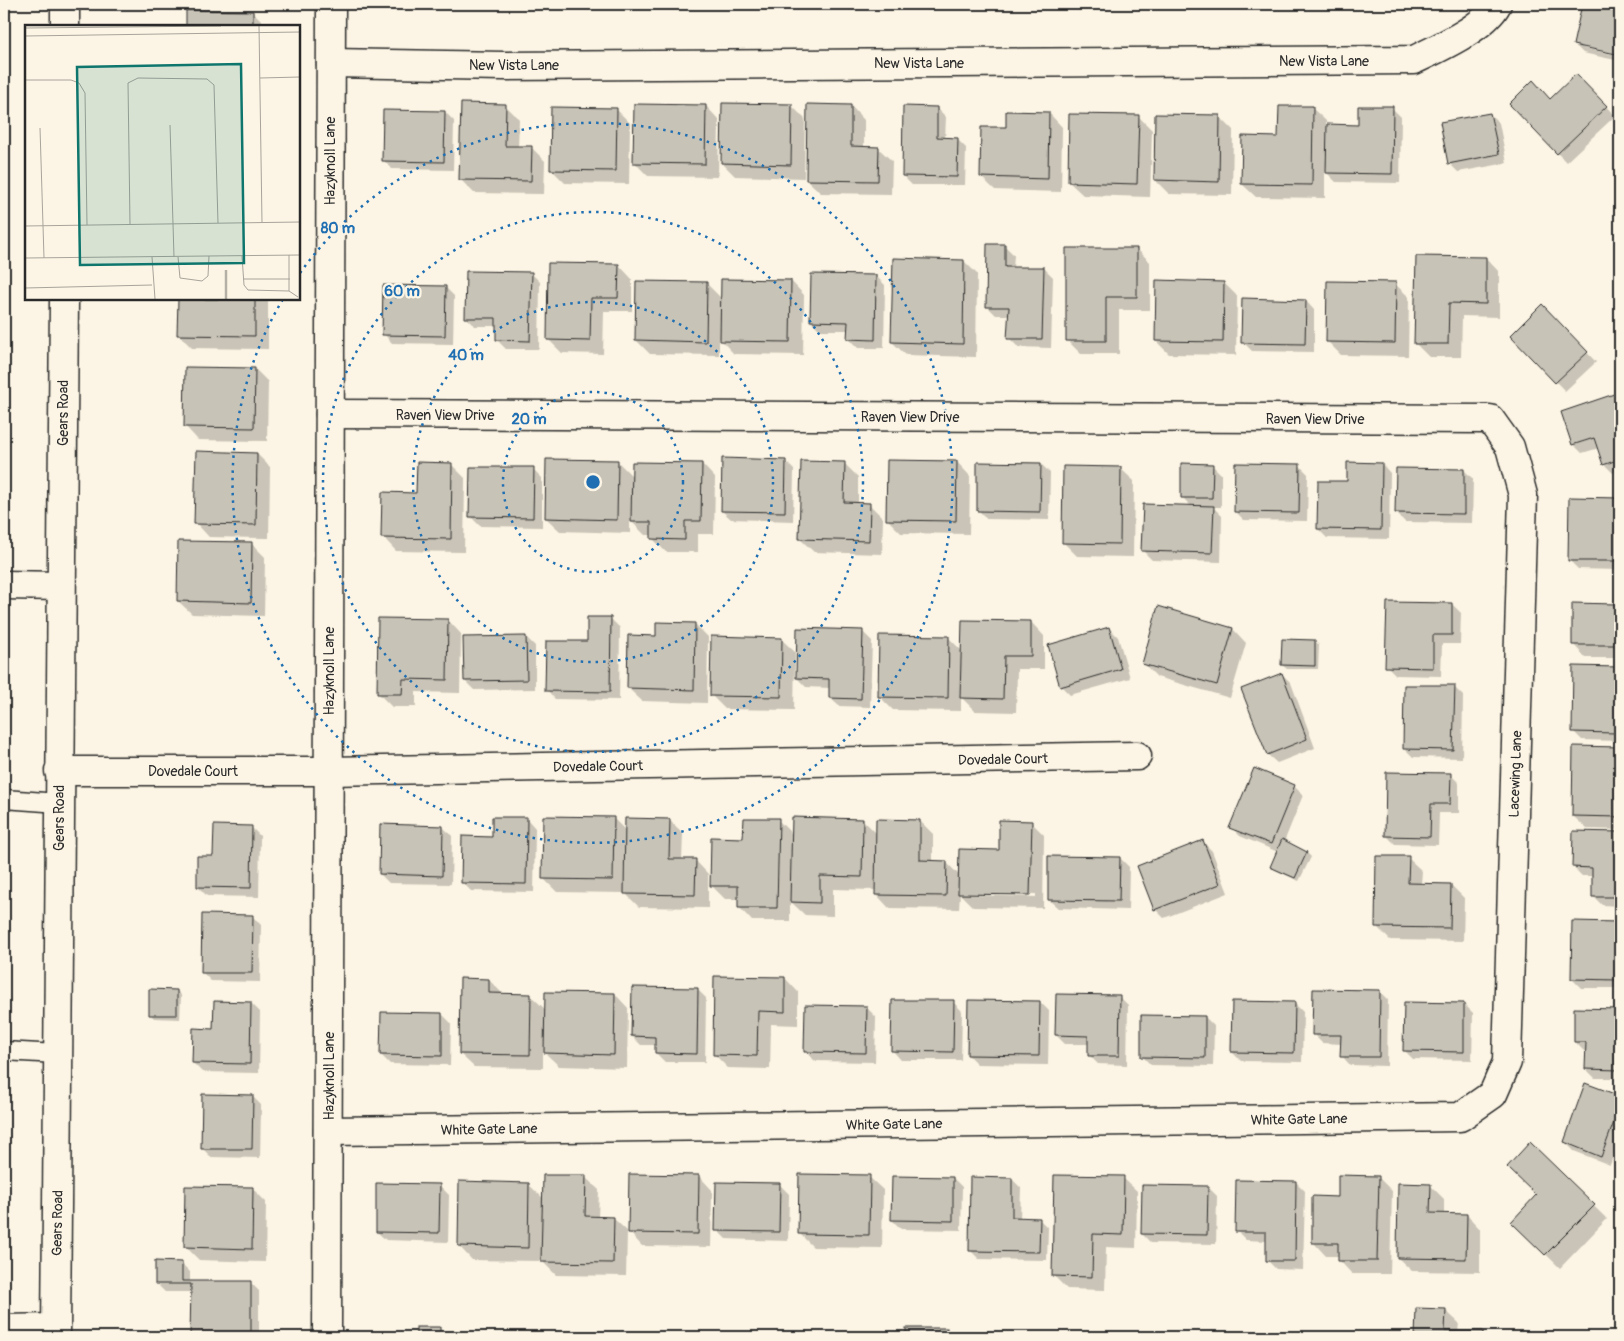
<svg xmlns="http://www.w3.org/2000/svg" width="1624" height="1341" font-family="Pangolin,sans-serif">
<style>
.shadow{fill:#0003;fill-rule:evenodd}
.building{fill:#c8c3b7;stroke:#2b2b2b}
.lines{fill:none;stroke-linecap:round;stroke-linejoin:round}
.lane-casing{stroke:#2b2b2b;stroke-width:21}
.street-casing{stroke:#2b2b2b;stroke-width:31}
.secondary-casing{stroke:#2b2b2b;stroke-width:31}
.lane{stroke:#fcf5e5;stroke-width:18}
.street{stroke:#fcf5e5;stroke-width:28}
.secondary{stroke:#fcf5e5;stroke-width:28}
.ring{fill:none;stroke:#1f6fb2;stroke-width:2.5;stroke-dasharray:2.5 5}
.labels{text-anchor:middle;stroke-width:4.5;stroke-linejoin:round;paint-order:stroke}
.street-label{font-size:14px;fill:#2b2b2b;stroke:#fcf5e5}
.inset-river{fill:none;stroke:#b4b0a5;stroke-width:2.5}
.inset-road{fill:none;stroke:#a8a49b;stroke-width:1}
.view{fill:#0f766e;fill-opacity:0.15;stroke:#0f766e;stroke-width:2.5}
.inset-edge{fill:none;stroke:#2b2b2b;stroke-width:2.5}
.centre{fill:#1f6fb2;stroke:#fcf5e5;stroke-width:2.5}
.ring-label{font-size:15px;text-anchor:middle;font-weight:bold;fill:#1f6fb2;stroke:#fcf5e5;stroke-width:4.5;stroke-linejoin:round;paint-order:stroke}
</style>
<rect width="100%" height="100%" fill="#fcf5e5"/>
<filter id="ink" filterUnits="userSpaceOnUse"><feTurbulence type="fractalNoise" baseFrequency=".02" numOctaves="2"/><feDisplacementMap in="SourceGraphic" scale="10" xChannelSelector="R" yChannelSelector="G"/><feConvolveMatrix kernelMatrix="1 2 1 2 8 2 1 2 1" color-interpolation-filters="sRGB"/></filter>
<g filter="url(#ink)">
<g class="shadow">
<polygon points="1583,4 1620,4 1620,54 1583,46 1583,48 1620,56 1620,61 1583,53 1574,44"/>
<polygon points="187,11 253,12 262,21 262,26 187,26"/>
<polygon points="1585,84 1615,116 1566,162 1510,104 1550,100"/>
<polygon points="505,105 519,119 518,147 531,147 545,161 544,194 474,193 461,180"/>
<polygon points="791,105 805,119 804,178 735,176 722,163"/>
<polygon points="706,106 719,120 718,177 648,176 635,163"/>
<polygon points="851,106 864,120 864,148 878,148 892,161 891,194 821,193 807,180"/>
<polygon points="937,108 946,117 945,139 957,139 966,148 965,185 912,185 903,176"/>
<polygon points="1312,108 1326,121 1326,125 1359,126 1392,108 1401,117 1400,183 1336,182 1325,171 1325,198 1256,197 1242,184 1280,138"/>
<polygon points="616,109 630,123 629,184 565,183 551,169"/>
<polygon points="445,112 454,121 453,170 392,169 383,160"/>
<polygon points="1049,113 1062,127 1061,192 995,190 981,177 1007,129"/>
<polygon points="1490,114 1499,123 1507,163 1458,172 1449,163"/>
<polygon points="1138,116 1152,130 1150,197 1083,195 1069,182"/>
<polygon points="1219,116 1233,130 1232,195 1169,194 1155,180"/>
<polygon points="1005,246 1014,255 1013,268 1044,268 1053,277 1051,348 1018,347 1009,338 1010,315 996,315 987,306"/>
<polygon points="1137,249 1150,262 1150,310 1119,310 1119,354 1081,354 1068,341"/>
<polygon points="1486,258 1499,272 1499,317 1462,316 1461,357 1429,357 1415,343"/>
<polygon points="964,261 977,274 976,357 906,355 892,342"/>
<polygon points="619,265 632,279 632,311 604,311 603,354 562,353 548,339"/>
<polygon points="531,273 540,282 539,349 506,349 497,340 497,326 475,326 466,317"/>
<polygon points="876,276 885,285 884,348 858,348 849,339 849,330 820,330 811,321"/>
<polygon points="791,281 804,295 803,355 734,354 719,338 719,355 650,354 636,340 706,283 722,299"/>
<polygon points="1224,283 1237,296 1236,355 1169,354 1156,341"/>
<polygon points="1395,284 1409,297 1408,356 1341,355 1328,342"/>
<polygon points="445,287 454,296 453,344 392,343 384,334"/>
<polygon points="179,299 268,299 268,349 192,348 178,334"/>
<polygon points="1306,301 1314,310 1314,352 1252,351 1243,342"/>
<polygon points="1542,306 1596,362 1565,391 1511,336"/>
<polygon points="255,369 268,382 267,441 198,440 185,426"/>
<polygon points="1620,393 1620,470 1613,473 1604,464 1599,448 1582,453 1573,444 1563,413"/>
<polygon points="257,454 270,467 269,538 209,537 196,523"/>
<polygon points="617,461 633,477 702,464 715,478 714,534 698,534 698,552 666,552 652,538 652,535 645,535 630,520 630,533 560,531 546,518"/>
<polygon points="785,461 794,470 793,521 731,519 722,511"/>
<polygon points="957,462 970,476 969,534 901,533 887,519"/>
<polygon points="451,464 465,478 464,552 396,551 383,537 418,494"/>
<polygon points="845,464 858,477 858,504 869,504 883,518 882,554 814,552 800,539"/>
<polygon points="1041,464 1050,473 1049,520 987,519 978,510"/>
<polygon points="1382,464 1390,473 1389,539 1327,538 1318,529 1348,482"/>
<polygon points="1212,465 1221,474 1221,507 1213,507 1222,516 1221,562 1152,560 1143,551 1191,506 1182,497"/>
<polygon points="1299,465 1308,474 1307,521 1244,520 1235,511"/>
<polygon points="1120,468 1134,481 1133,557 1077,556 1063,542"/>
<polygon points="533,469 542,478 542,527 480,526 471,517"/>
<polygon points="1464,470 1473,479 1472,523 1405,522 1396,513"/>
<polygon points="1620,499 1620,570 1578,569 1569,560"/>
<polygon points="252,544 265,557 264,616 192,614 178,601"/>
<polygon points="1618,577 1620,577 1620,658 1586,658 1573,644 1617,605"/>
<polygon points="1452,604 1461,613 1460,644 1442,644 1441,676 1396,675 1387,666"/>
<polygon points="1159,608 1233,629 1246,643 1230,698 1157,677 1143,663"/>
<polygon points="611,619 620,628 619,700 555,699 547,690"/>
<polygon points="448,620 461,634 460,693 416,692 416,707 392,707 378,693"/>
<polygon points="1031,622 1044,636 1044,669 1017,669 1016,712 975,711 961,697 961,711 893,710 879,696 948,637 962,651"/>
<polygon points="695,624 708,637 707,703 642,701 628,688 657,637"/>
<polygon points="1109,628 1118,637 1130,678 1070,695 1061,686"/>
<polygon points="863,632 872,641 870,707 839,706 830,698 830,688 806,687 797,678"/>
<polygon points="526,637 535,646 535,689 474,690 465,681"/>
<polygon points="781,639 795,652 794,710 725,709 711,695"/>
<polygon points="1315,641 1319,645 1318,669 1287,669 1282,665"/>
<polygon points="1617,668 1620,671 1620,741 1582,740 1573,731"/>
<polygon points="1282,674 1291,683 1315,748 1277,763 1268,755 1243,689"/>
<polygon points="1454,687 1463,696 1462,758 1413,757 1404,748"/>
<polygon points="1574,748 1620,748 1620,830 1587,829 1573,816"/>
<polygon points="1450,774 1459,783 1459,813 1439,813 1438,845 1395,844 1386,835"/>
<polygon points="1294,786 1303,795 1284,842 1307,853 1311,857 1299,881 1275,870 1271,866 1278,852 1240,836 1231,827"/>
<polygon points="613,818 626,831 669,820 683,833 682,860 695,860 708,874 708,908 639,907 625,893 557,892 543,878"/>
<polygon points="527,819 535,828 534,892 471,891 462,882 493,838"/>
<path d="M778,820L792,834L863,820L877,834L920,821L933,834V862H946L959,875L1000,851L1031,822L1044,835L1043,908L973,907L960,894L959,909L889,908L876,894V890L833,889V916L805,915L790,901V921H752L739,907V899H725L711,885L744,839ZM971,893L1036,894V897L971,895Z"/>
<polygon points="251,827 260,836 259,897 207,896 198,887 214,858"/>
<polygon points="443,827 452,836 451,884 389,883 380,874"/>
<polygon points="1574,832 1620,833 1620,906 1602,905 1593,896 1593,876 1582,876 1573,867"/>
<polygon points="1203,842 1212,851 1228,893 1164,918 1155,909"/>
<polygon points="1120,858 1129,867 1128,910 1058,908 1049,900"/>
<polygon points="1408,858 1422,871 1421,884 1451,885 1464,898 1463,941 1390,940 1376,926"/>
<polygon points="252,916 261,925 260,982 211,981 202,972"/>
<polygon points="1617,923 1620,926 1620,988 1581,988 1572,979"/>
<polygon points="785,978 798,992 798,1025 771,1024 770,1069 728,1068 714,1054"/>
<polygon points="489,980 503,994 530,995 546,1010 615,994 628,1008 627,1068 559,1066 543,1051 543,1068 474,1067 460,1054"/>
<polygon points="697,989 706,998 705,1062 665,1062 656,1053 657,1045 641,1045 632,1036"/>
<polygon points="177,991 181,995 180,1019 154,1018 150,1014"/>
<polygon points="1379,991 1388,1000 1387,1066 1350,1065 1342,1056 1342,1044 1322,1043 1313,1034"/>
<polygon points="1119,996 1128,1005 1127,1065 1098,1064 1089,1055 1089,1044 1065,1044 1056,1035"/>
<polygon points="953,1002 962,1011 961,1060 901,1060 893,1051"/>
<polygon points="1040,1002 1049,1011 1048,1065 977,1064 968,1055"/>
<polygon points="251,1003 260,1012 259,1073 202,1072 193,1063 215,1030"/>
<polygon points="1294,1003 1303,1012 1302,1062 1241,1061 1232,1052"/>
<polygon points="1464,1004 1473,1013 1472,1060 1413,1059 1404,1050"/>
<polygon points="867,1008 876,1017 875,1062 815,1061 806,1052"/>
<polygon points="1575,1010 1620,1010 1620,1078 1595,1078 1586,1069 1587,1051 1584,1051 1575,1042"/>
<polygon points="442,1014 451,1023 450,1065 390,1064 381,1055"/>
<polygon points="1205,1017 1214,1026 1213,1066 1151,1065 1142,1056"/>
<polygon points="1586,1084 1620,1097 1620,1138 1610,1165 1574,1151 1565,1142"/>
<polygon points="252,1096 261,1105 260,1158 211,1157 202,1148"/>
<polygon points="1530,1144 1607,1219 1560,1268 1513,1222 1538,1196"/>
<polygon points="699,1176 712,1190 711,1247 642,1246 629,1232"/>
<polygon points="585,1177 599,1190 598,1218 613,1218 627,1231 626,1276 556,1275 542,1261 472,1260 459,1246 528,1184 544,1199"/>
<polygon points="869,1177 883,1190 882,1248 813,1247 799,1233"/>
<polygon points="1378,1177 1392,1191 1390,1274 1352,1274 1339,1260 1339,1256 1326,1256 1313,1242 1339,1198"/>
<polygon points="953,1178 962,1187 961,1230 901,1229 892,1220"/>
<polygon points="1123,1178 1137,1191 1136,1248 1106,1247 1105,1290 1067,1289 1054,1276"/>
<polygon points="1012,1179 1021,1188 1020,1219 1039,1219 1048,1228 1047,1260 979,1259 970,1250"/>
<polygon points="1296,1182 1305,1191 1303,1270 1276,1269 1267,1260 1267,1241 1246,1240 1237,1231"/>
<polygon points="780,1185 789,1194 788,1241 726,1239 717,1230"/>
<polygon points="1430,1185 1444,1199 1444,1215 1467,1215 1480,1229 1480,1272 1412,1271 1398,1258"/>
<polygon points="440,1186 449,1195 448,1242 386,1240 377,1232"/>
<polygon points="1208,1187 1217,1196 1216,1244 1151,1243 1142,1234"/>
<polygon points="252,1188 266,1202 265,1262 199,1260 186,1247"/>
<polygon points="181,1263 190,1272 190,1282 250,1282 259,1291 259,1337 193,1337 192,1292 165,1292 156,1283"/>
<polygon points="1417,1309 1445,1310 1459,1323 1458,1332 1483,1333 1487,1337 1416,1337"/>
<polygon points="418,1328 439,1328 443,1332 443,1337 417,1337"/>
<polygon points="908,1329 947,1330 954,1337 907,1337"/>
</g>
<g class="building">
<polygon points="1582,4 1620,4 1620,36 1616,54 1573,45"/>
<polygon points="186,10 253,11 253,26 186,26"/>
<polygon points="1576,74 1607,106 1557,154 1509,104 1533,80 1550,99"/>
<polygon points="461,103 506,104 505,146 532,146 531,181 459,180"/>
<polygon points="722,103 792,104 791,165 721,163"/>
<polygon points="634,104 706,105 705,164 633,163"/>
<polygon points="807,104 851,105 851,146 879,147 878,181 806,180"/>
<polygon points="903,106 937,107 937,137 958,138 957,177 902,176"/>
<polygon points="1279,106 1313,106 1312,185 1241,184 1242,136 1278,137"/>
<polygon points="1358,106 1393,106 1392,174 1326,173 1327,124 1358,125"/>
<polygon points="551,107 617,108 616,171 550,170"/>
<polygon points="383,110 445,111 444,162 382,161"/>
<polygon points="1006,111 1049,112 1048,179 980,177 981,127 1006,127"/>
<polygon points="1490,113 1499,154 1448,164 1440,122"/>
<polygon points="1069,114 1139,115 1137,184 1068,182"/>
<polygon points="1155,114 1220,115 1219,182 1154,180"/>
<polygon points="987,244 1005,244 1005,267 1044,267 1042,339 1007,339 1009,307 986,307"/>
<polygon points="1066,248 1137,248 1137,297 1106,297 1106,341 1066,341"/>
<polygon points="1416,256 1486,257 1486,304 1449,303 1448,344 1414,344"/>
<polygon points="893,258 964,260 963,344 891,342"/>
<polygon points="548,263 619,264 618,298 591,298 590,341 547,340"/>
<polygon points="466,271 532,272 530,341 496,340 496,318 465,318"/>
<polygon points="811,274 876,275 875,340 847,339 848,322 810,321"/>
<polygon points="721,279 791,280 790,342 720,341"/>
<polygon points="1156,280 1224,282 1223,342 1155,341"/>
<polygon points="636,281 707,282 706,342 635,340"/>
<polygon points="1327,281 1396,282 1395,343 1326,342"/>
<polygon points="383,285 446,286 445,336 382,335"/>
<polygon points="1242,298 1306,300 1305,344 1241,343"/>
<polygon points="178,299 255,299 255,336 177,335"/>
<polygon points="1542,304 1588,352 1555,383 1510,336"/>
<polygon points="185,367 255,368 254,428 184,427"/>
<polygon points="1620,392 1620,459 1603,465 1594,438 1572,445 1561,412"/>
<polygon points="196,451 257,453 256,525 194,524"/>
<polygon points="722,458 786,460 785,512 721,511"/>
<polygon points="546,459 618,460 617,520 545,518"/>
<polygon points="887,460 957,461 956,521 886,520"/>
<polygon points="801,461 845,462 844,502 870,503 869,541 799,539"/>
<polygon points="417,462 452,463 451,539 381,538 382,492 416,493"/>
<polygon points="632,462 702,463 701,521 685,521 685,540 651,539 651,522 631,522"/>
<polygon points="977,462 1041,463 1040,512 977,511"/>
<polygon points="1347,462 1382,463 1381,530 1317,529 1318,481 1347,481"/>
<polygon points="1181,463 1213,464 1212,498 1181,498"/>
<polygon points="1235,463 1300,464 1299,513 1234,512"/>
<polygon points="1063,466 1121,467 1120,544 1062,543"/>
<polygon points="470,467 534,467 533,518 469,517"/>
<polygon points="1396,468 1464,469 1464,514 1395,513"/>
<polygon points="1569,497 1620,498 1619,561 1568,561"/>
<polygon points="1143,504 1214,506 1212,553 1141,551"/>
<polygon points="178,541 252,542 251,603 177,601"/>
<polygon points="1617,575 1620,575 1620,645 1572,645 1572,603 1616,604"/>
<polygon points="1387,602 1452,603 1452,635 1433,635 1433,668 1385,667"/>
<polygon points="1158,606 1233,628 1217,685 1142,664"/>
<polygon points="587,617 611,617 610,692 545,691 546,641 587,641"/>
<polygon points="378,618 448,619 447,680 403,679 402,694 377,694"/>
<polygon points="962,620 1031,621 1031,656 1004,656 1003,699 960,698"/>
<polygon points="656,622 695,623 694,690 627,688 628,635 656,636"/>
<polygon points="1109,627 1121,669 1060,687 1048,645"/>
<polygon points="797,628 863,630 861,699 829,698 829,679 796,678"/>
<polygon points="879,635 949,636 948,698 878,697"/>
<polygon points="526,636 527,680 464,681 463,637"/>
<polygon points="711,636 782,638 781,697 710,696"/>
<polygon points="1282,639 1315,640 1315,666 1281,665"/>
<polygon points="1573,666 1618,667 1616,733 1572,732"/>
<polygon points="1282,673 1307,739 1267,755 1241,689"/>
<polygon points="1404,685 1455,685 1453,750 1403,749"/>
<polygon points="1573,746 1620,747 1620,817 1572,816"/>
<polygon points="1254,768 1295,785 1271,844 1229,828"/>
<polygon points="1386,772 1451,773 1450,804 1431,804 1430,837 1385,836"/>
<polygon points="543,816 614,817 613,880 542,879"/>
<polygon points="492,817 527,817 526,884 461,883 462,836 492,837"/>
<polygon points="792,817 863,819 862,877 820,876 820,903 790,902"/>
<polygon points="625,818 670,819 669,859 696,859 695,895 624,894"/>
<polygon points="744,818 779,818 777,908 738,908 738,886 710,886 711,837 743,838"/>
<polygon points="876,819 920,820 920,860 947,861 946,896 875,895"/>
<polygon points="999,820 1032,821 1030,895 958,894 959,849 999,850"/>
<polygon points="380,824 443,826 442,876 379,874"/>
<polygon points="214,825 252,826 251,888 197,887 197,856 213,856"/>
<polygon points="1573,831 1620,832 1620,897 1592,897 1592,868 1572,867"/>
<polygon points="1282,839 1307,852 1295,878 1270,867"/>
<polygon points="1203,840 1220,884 1154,910 1137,866"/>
<polygon points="1048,856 1120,857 1119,901 1048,900"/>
<polygon points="1376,856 1409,856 1408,883 1451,884 1450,928 1375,927"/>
<polygon points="202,914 253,915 252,973 201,973"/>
<polygon points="1572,921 1618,922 1617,980 1571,979"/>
<polygon points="714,976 785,977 785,1012 758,1011 757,1056 713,1055"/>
<polygon points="460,978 489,979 489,993 531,994 530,1055 459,1054"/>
<polygon points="632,987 698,988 697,1054 655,1053 655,1037 631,1036"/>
<polygon points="149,989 177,990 177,1015 149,1015"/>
<polygon points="1313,989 1380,990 1379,1057 1340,1057 1341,1035 1312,1035"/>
<polygon points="545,992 615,993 614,1055 544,1053"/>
<polygon points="1056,994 1120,995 1119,1056 1088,1056 1088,1036 1055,1035"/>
<polygon points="892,1000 954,1000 953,1052 891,1051"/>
<polygon points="968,1000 1040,1001 1039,1056 967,1055"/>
<polygon points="214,1001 251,1002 250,1064 192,1063 193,1028 213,1029"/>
<polygon points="1232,1001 1295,1002 1294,1053 1231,1052"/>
<polygon points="1404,1002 1464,1003 1464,1052 1403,1051"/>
<polygon points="805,1005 867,1006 866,1053 804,1052"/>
<polygon points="1574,1008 1620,1009 1619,1070 1585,1069 1586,1042 1574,1042"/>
<polygon points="381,1012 442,1013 442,1056 380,1055"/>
<polygon points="1141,1015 1205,1016 1205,1058 1141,1057"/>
<polygon points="1585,1083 1620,1096 1620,1106 1601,1157 1564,1142"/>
<polygon points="202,1094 253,1095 252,1149 201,1149"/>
<polygon points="1530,1142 1595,1205 1545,1255 1511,1222 1536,1195 1507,1167"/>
<polygon points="629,1174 699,1175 698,1234 628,1233"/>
<polygon points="799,1174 870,1175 869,1235 798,1234"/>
<polygon points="543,1175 586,1175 585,1216 614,1217 613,1263 541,1262"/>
<polygon points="1054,1175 1124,1176 1123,1235 1093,1234 1092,1277 1052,1276"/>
<polygon points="1338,1175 1379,1176 1377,1261 1338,1261 1338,1243 1312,1243 1312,1196 1338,1197"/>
<polygon points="892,1176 953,1177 953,1221 891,1220"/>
<polygon points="970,1177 1012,1178 1012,1217 1040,1218 1039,1252 969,1251"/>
<polygon points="1236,1180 1296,1181 1295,1261 1266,1261 1266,1232 1235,1232"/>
<polygon points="459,1181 529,1183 528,1248 458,1246"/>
<polygon points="716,1182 780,1183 779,1232 715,1231"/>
<polygon points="376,1183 440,1184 439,1233 376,1232"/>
<polygon points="1398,1183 1431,1184 1430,1213 1467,1214 1466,1259 1397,1258"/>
<polygon points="1142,1185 1208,1186 1207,1235 1141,1234"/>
<polygon points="185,1186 253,1187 252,1249 184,1247"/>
<polygon points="155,1261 182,1262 182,1281 251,1281 251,1337 190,1337 191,1284 155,1284"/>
<polygon points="1416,1308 1446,1309 1445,1331 1483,1331 1483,1337 1415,1337"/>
<rect x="416" y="1327" width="24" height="10"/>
<rect x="906" y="1328" width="41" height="9"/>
<polygon points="638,1336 709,1337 638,1337"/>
</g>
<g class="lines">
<g class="lane-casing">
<g id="lane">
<polyline points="4,799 59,803"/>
<polyline points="4,1051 57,1054"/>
<polyline points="4,1324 56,1323"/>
</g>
</g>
<g class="street-casing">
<g id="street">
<path d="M331,63L503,66L1414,60C1437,49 1486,27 1497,4"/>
<polyline points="4,585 61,586"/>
<polyline points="59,771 329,771 1137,756"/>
<polyline points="328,1131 1460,1117 1493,1094 1507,1062 1523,495 1510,447 1490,419 330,414"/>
<polyline points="327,1337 331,4"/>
</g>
</g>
<g class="secondary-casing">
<g id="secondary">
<polyline points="65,26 65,4"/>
<polyline points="56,1337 64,299"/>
</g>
</g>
<use href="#lane" class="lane"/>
<use href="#street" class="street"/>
<use href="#secondary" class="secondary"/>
</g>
</g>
<g class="ring">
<circle cx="593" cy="482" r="90"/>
<circle cx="593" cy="482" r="180"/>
<circle cx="593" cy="482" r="270"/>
<path d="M300 273A360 360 0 1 1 283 299"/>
</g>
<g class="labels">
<g class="street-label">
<text x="1324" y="66">New Vista Lane</text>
<text x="919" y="68">New Vista Lane</text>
<text x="514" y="70">New Vista Lane</text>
<text transform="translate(330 161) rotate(-90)" y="5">Hazyknoll Lane</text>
<text transform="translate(63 413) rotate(-90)" y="5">Gears Road</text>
<text x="445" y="420">Raven View Drive</text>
<text x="910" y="422">Raven View Drive</text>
<text x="1315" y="424">Raven View Drive</text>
<text transform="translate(329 671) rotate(-90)" y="5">Hazyknoll Lane</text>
<text transform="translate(1003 759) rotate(-1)" y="5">Dovedale Court</text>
<text transform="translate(598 766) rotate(-1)" y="5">Dovedale Court</text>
<text x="193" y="776">Dovedale Court</text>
<text transform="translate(1515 774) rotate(-88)" y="5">Lacewing Lane</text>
<text transform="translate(59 818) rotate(-90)" y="5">Gears Road</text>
<text transform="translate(329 1076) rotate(-90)" y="5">Hazyknoll Lane</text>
<text transform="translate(1299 1119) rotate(-1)" y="5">White Gate Lane</text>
<text transform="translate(894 1124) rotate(-1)" y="5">White Gate Lane</text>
<text transform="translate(489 1129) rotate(-1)" y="5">White Gate Lane</text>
<text transform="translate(57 1223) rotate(-89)" y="5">Gears Road</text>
</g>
</g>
<g transform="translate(25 25)">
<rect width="275" height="275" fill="#fcf5e5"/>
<path class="inset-river" d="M201,245V274"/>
<path class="inset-road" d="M234,1L237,198M0,3L196,1M0,11L275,7M235,53L275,52M0,55H46L54,58L60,68L62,200M145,100L149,232M15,103L19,233M105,199L103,58L113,53L182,54L189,60L193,198M0,201L275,197M264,230V266L273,272M217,231L219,260L223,265L264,266M127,232L130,274M153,232L155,253L177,256L183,251L184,231M0,233L275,230M218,254H265M0,263L127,260"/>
<path class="view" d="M216,39L219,238L55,240L52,42Z"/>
<rect width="275" height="275" class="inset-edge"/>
</g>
<circle cx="593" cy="482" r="8" class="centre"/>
<g class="ring-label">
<text x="338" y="233">80 m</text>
<text x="402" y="296">60 m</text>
<text x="466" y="360">40 m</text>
<text x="529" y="424">20 m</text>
</g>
<rect width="1624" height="1341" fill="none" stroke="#fcf5e5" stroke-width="20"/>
<rect x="10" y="10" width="1604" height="1321" fill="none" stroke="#2b2b2b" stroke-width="2" filter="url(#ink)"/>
</svg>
